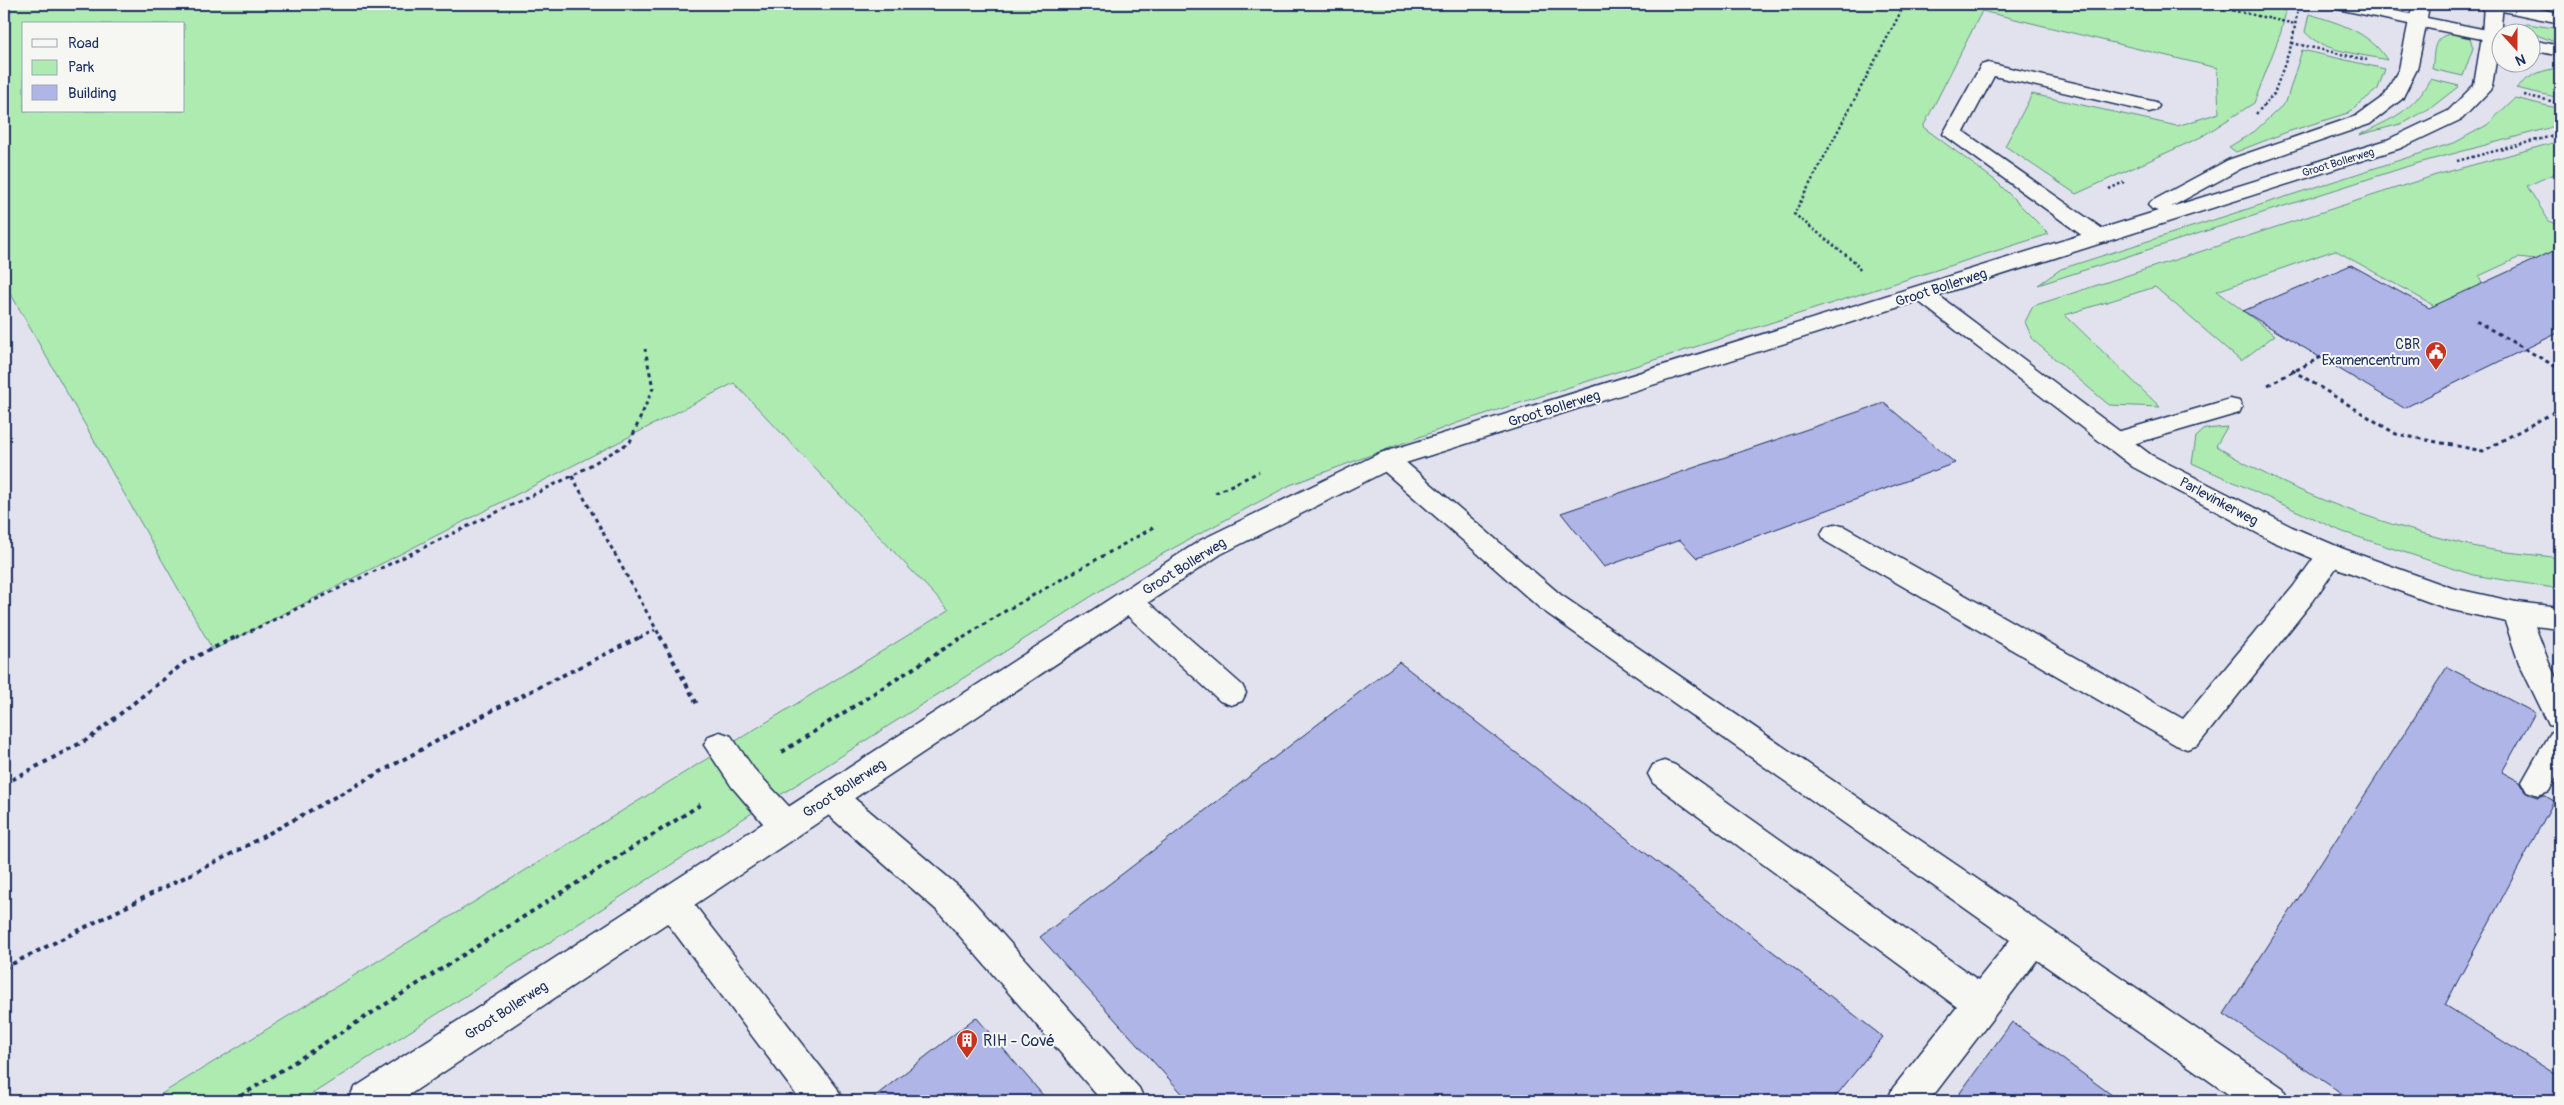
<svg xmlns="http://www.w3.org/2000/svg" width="2564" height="1105" font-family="Pangolin,sans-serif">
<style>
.built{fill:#e1e2ee;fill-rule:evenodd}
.green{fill:#aeebb1;stroke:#648d88;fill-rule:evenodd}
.building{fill:#afb5e6;stroke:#1b2f5e}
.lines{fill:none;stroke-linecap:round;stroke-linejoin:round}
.service-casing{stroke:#1b2f5e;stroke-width:3}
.minor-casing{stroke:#1b2f5e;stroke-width:3}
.tertiary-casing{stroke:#1b2f5e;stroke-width:3}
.secondary-casing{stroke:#1b2f5e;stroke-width:3}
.path-far2{stroke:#1b2f5e;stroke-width:2.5;stroke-dasharray:2.5 2.5;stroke-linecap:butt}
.path-far1{stroke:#1b2f5e;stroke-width:3;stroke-dasharray:4 4;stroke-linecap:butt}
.path{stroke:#1b2f5e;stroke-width:4;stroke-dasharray:4.5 4.5;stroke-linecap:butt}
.service{fill:#f6f6f2;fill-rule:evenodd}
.minor{fill:#f6f6f2;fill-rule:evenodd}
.tertiary{fill:#f6f6f2;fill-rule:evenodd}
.secondary{fill:#f6f6f2;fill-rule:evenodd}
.labels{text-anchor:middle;stroke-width:4;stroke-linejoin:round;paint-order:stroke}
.far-street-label{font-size:11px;fill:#1b2f5e;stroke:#f6f6f2}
.street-label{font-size:14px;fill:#1b2f5e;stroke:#f6f6f2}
.poi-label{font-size:14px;fill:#1b2f5e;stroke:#f6f6f2;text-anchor:end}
.near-poi-label{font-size:16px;fill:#1b2f5e;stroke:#f6f6f2;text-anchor:start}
</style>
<rect width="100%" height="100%" fill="#f6f6f2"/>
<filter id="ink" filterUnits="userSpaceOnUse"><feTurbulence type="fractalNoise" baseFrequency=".02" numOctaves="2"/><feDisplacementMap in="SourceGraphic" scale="10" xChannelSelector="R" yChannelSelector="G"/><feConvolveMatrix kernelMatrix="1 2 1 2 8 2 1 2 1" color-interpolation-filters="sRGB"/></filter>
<g filter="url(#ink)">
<path class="built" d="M4,4H2560V1101H4ZM24,24H184V111H24ZM2502,32H2532V62H2502Z"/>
<g class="green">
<path d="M4,4H2264L2286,11L2281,32L2254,103L2201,137L2076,194L2005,146L2032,94L2177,126L2219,113L2217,68L1982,11L1923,127L1996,181L2049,234L1460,422L1290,485L1131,571L301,1101H150L949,610L734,383L213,650L4,282ZM24,24H184V111H24Z"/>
<path d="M2309,14C2339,23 2370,32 2387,60C2362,54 2322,52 2305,32Z"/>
<polygon points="2528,24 2560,29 2560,44 2516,27"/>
<path d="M2452,34L2470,38L2473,48L2463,76L2432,69C2435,52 2431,36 2452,34Z"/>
<polygon points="2302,50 2385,69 2378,89 2348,113 2287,132 2236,152 2229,147 2255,131 2286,102"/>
<path d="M2560,68V98L2516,88C2530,75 2541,70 2560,68Z"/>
<path d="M2430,79L2459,86L2432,107L2404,123L2359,135C2392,118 2412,113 2430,79Z"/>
<polygon points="2515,98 2560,109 2560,125 2415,164 2038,285 2061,269 2456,142 2487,125"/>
<polygon points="2560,141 2560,171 2527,186 2549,221 2560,227 2560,263 2518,258 2479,276 2490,304 2438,308 2335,250 2217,291 2275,335 2241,361 2155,287 2065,315 2160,407 2109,405 2033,340 2025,322 2033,306 2436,175"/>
<path d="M2227,427L2216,446C2295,496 2387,526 2477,547C2504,553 2533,554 2560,558V589L2473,575L2343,532L2192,463L2196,437L2205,429Z"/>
</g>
<g class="building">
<polygon points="2560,248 2560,332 2404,408 2243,311 2351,265 2429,308"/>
<polygon points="1884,403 1955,463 1697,558 1680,540 1604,567 1561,513"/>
<polygon points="1399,662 1883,1037 1832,1101 1189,1101 1040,937"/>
<polygon points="2447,667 2535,713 2502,772 2520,782 2526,793 2537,797 2544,795 2554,801 2445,1005 2560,1077 2560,1101 2353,1101 2224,1014"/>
<polygon points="976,1017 1048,1101 869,1101"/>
<polygon points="2012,1022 2120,1101 1954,1101"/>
</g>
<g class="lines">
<g class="service-casing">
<g id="service">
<polygon points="1988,63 2156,102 2159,106 2156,110 2149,112 1994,76 1964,132 2107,232 2110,237 2107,242 2099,243 2091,242 1943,134 1979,69 1981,65"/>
<polygon points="2230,399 2239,401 2242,407 2239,413 2116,449 2107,447 2103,441 2107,435"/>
<polygon points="1387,451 1396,454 1561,595 2283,1088 2289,1101 2238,1101 2037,960 1929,1101 1887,1101 1893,1088 1957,1007 1653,783 1648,774 1653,765 1664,761 1675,765 1978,980 2010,940 1541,609 1378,466 1374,460 1378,454"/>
<polygon points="1835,524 1845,527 2183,719 2293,587 2321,548 2331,545 2341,548 2345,555 2313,601 2198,745 2187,749 2176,745 1825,541 1821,534 1825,527"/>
<polygon points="1129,590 1139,594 1242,685 1246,693 1242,701 1231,705 1220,701 1119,608 1115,601 1119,594"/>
<polygon points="2516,602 2526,605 2530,613 2549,663 2560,686 2560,728 2549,725 2519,663 2502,613 2506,605"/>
<polygon points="2560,730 2560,771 2549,791 2538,795 2527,791 2522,782 2549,734"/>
<polygon points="720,732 731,736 754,769 798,816 802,826 798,836 786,840 774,836 732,787 704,745 709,736"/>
<polygon points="830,784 841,787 964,891 1139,1088 1145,1101 1102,1101 940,913 819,807 814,797 819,787"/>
<polygon points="671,886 683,890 837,1088 843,1101 801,1101 659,912 654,901 659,890"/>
</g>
</g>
<g class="minor-casing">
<polygon id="minor" points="2418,16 2424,17 2427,21 2417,69 2402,99 2370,124 2242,168 2171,207 2387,140 2448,111 2474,85 2482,36 2485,32 2497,32 2500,36 2492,86 2490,90 2462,119 2401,148 1938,295 2151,455 2292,527 2341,548 2452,588 2516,602 2560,607 2560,629 2516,624 2448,609 2321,562 2272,541 2133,467 1918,301 1396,466 1221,554 400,1101 348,1101 354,1088 1201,540 1378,454 2158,211 2152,209 2148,205 2152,201 2228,160 2356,116 2384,96 2399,69 2409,21 2412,17"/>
</g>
<g class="tertiary-casing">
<g id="tertiary">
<polygon points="2330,4 2362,4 2424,17 2427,21 2424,25 2418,26 2333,8"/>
<polygon points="2484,4 2503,4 2500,36 2497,40 2485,40 2482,36"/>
</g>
</g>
<g class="secondary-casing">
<g id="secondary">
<polygon points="2413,4 2429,4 2427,18 2502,33 2502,43 2412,25 2409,21"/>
<polygon points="2485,4 2517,4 2560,13 2560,23 2488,8"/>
<polygon points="2532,40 2560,46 2560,56 2532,50"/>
</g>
</g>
<g class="path-far2">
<polyline points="2203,4 2295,24"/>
<polyline points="2292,43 2367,60"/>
<polyline points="2524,95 2560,103"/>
<polyline points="2256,114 2274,94 2292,43 2298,8"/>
<polyline points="2457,161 2560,134"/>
<polyline points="2109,189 2124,182"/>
<polyline points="1860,270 1855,262 1794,214 1905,4"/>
</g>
<g class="path-far1">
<polyline points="2476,321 2560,369"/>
<polyline points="2292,370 2396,434 2483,451 2560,409"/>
<polyline points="2268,385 2321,357"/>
<polyline points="572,476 661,638"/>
<polyline points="1215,493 1259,472"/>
<polyline points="236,638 572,476 630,442 653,388 645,349"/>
<polyline points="639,638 655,630"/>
<polyline points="963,638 1000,614 1156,526"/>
</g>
<g class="path">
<polyline points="660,636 698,706"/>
<polyline points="782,752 964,636"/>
<polyline points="4,784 90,738 185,662 238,636"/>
<polyline points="4,968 235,852 497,708 642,636"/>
<polyline points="233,1101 703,803"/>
</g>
<use href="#service" class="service"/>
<use href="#minor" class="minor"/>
<use href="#tertiary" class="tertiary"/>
<use href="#secondary" class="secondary"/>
</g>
</g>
<defs>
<g id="civic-pin" transform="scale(1.125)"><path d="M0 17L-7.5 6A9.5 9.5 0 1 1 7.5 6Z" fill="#c8321e" stroke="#f6f6f2"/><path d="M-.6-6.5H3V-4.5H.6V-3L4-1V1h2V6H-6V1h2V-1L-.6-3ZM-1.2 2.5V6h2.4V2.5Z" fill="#fff"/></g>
<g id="building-pin" transform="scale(1.125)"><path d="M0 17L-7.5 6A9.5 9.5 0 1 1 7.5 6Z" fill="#c8321e" stroke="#f6f6f2"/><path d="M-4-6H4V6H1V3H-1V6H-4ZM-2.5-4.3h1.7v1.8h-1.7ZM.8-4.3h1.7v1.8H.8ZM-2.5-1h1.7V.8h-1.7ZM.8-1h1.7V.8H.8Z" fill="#fff"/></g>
</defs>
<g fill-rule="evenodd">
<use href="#civic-pin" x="2436" y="352"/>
<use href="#building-pin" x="967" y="1040"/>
</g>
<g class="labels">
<g class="far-street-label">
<text transform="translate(2338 162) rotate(-17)" y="4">Groot Bollerweg</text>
</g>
<g class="street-label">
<text transform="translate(1941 287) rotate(-18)" y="5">Groot Bollerweg</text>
<text transform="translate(1554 408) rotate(-17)" y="5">Groot Bollerweg</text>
<text transform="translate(2219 501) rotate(28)" y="5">Parlevinkerweg</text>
<text transform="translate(1184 566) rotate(-32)" y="5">Groot Bollerweg</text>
<text transform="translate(844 788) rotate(-33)" y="5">Groot Bollerweg</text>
<text transform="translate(506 1010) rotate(-33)" y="5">Groot Bollerweg</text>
</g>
<g class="poi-label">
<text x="2420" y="349">CBR<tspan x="2420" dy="16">Examencentrum</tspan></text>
</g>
<g class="near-poi-label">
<text x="983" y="1046">RIH - Cové</text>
</g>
</g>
<rect width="2564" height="1105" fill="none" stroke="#f6f6f2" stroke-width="20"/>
<rect x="10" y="10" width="2544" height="1085" fill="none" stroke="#1b2f5e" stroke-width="2" filter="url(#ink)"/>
<rect x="22" y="22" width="162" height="90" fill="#f6f6f2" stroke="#9ea6b7"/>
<rect x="32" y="39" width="25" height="8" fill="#f6f6f2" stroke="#9ea6b7"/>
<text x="68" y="48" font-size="15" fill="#1b2f5e">Road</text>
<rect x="32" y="60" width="25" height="15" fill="#aeebb1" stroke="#9ea6b7"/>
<text x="68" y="72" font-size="15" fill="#1b2f5e">Park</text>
<rect x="32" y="85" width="25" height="15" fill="#afb5e6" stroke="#9ea6b7"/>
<text x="68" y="98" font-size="15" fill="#1b2f5e">Building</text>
<g transform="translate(2516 48) rotate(159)"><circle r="24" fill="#f6f6f2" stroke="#9ea6b7"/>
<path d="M0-4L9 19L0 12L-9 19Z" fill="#c8321e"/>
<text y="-8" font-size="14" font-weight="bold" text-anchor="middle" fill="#1b2f5e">N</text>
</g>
</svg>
